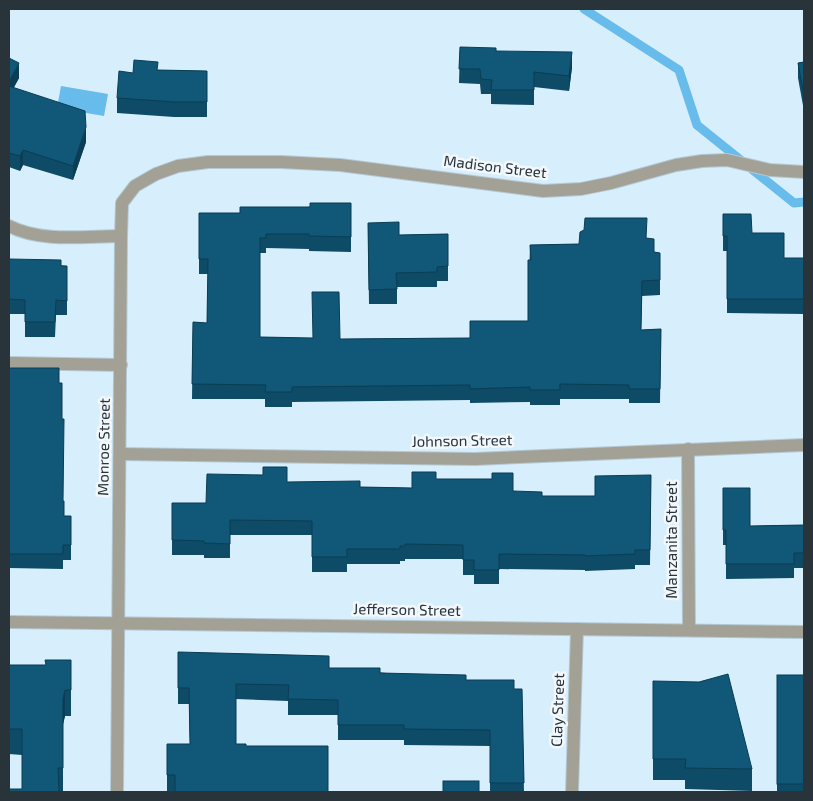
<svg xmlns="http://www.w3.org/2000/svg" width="813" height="801" font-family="'Exo 2',sans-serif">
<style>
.water{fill:#68bceb}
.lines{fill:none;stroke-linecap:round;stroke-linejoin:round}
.stream{stroke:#68bceb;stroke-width:9}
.minor-casing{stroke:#b4c9d5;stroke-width:14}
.tertiary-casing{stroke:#b4c9d5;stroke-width:14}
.minor{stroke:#a3a195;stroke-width:12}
.tertiary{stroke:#a3a195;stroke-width:12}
.wall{fill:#0e4b67}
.shaded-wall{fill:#0b3d54}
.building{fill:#105778;stroke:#0b3d54}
.labels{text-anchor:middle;stroke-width:5;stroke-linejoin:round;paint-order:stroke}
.street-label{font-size:15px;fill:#28333a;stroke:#f2f8fc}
</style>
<rect width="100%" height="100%" fill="#d7eefc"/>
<polygon class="water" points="61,86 108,94 104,116 57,108"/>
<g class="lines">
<polyline class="stream" points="584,9 679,70 697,125 794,203 804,202"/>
<g class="minor-casing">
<g id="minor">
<polyline points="121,236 122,203 135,186 156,174 178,166 208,162 281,162 340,165 543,191 581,189 611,183 676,165 702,161 727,160 770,170 804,172"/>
<polyline points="9,363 121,365"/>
<polyline points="688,449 689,630"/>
<polyline points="120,454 475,459 804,445"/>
<polyline points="572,792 577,629"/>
</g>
</g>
<g class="tertiary-casing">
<g id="tertiary">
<path d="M9,226C42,243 85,236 121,236L117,792"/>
<polyline points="9,622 804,632"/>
</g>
</g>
<use href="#minor" class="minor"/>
<use href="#tertiary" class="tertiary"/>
</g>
<g class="wall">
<polygon points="460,47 496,51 572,67 569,91 534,87 534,105 491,104 491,94 481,94 480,84 459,83"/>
<polygon points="9,58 19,78 13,88 86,142 73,180 23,165 20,171 9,167"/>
<polygon points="804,62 804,111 798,78 798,63"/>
<polygon points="158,70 207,71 207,117 174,117 117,113 117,98 133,73"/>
<polygon points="351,203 351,252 309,251 309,249 266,248 266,253 260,253 260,337 340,339 470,338 528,321 530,245 579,244 647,238 654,252 660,253 660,295 642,296 641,330 661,329 660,403 629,403 629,399 560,399 560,405 530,405 530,402 470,403 470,400 292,402 292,407 265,407 265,399 192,399 193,322 207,323 208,274 199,274 199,213 240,213"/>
<polygon points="723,214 752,233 784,258 804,258 804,314 727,313 727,251 723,251"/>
<polygon points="368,223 399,235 448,234 448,281 437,281 437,287 397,287 397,304 369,304"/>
<polygon points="9,259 67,266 67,315 56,315 55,337 25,337 25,314 9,314"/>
<polygon points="9,368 59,383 62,419 63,501 64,516 71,516 71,560 63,560 63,569 9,568"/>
<polygon points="651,475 650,565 635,565 635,569 585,571 585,570 499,569 499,584 474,584 474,575 463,575 463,559 405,559 405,561 400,561 400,564 347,564 347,572 312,572 312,535 230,535 230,558 204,558 204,555 172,555 172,503 206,503 287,482 360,487 412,488 436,479 542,496 595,496"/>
<polygon points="723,488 750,526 804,525 804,568 794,568 794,578 726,579 726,545 723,545"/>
<polygon points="178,652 329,668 466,680 514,689 522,689 524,792 490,792 490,746 404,745 404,740 338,740 338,715 288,715 288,701 236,699 175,791 167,791 167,744 190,744 189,704 178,704"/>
<polygon points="71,660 71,716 65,716 63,724 63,792 9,792 22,789 22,755 9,754 9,665 45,665"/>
<rect x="777" y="675" width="27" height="117"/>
<polygon points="653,681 752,769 752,791 685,789 685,780 653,780"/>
</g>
<g class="shaded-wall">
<polygon points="572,52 572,67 569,91 569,76"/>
<polygon points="19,63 19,78 9,97 9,82"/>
<polygon points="86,127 86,142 73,180 73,166"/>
<polygon points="23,150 23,165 20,171 20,156"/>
<polygon points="65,690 65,716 63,724 63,699"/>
</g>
<g class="building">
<polygon points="460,47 496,48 496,51 572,52 569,76 534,72 534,90 491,90 492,80 481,79 480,69 459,69"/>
<polygon points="9,58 19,63 9,82"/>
<polygon points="134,60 158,62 157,70 207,71 207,102 174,102 117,98 119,71 133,73"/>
<polygon points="804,62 804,96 798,63"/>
<polygon points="9,86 85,111 86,127 73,166 23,150 20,156 9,153"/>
<polygon points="310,203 351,203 351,237 309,236 309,234 266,234 266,238 260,238 260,337 313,338 312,292 339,292 340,339 470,338 470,321 528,321 528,260 531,260 530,245 579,244 580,232 584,230 585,218 647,218 646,238 654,239 654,252 660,253 660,280 642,281 641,330 661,329 660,389 629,389 629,385 560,384 560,390 530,390 530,387 470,389 470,385 292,387 292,392 265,392 266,385 192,384 193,322 207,323 208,259 199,259 199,213 240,213 240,207 310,207"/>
<polygon points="723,214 751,214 752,233 784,233 784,258 804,258 804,299 727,299 727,236 723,236"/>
<polygon points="399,222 399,235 448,234 448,266 437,267 437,272 396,273 397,289 369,290 368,223"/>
<polygon points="9,259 61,260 61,266 67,266 67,301 56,300 55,322 25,322 25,300 9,299"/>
<polygon points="9,368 59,368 59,383 62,383 62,419 64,419 63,501 64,501 64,516 71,516 71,545 63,545 63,554 9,554"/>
<polygon points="263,467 287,467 287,482 360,481 360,487 412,488 412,472 436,472 436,479 492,479 492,473 513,473 513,491 542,492 542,496 595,496 595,476 651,475 650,550 635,550 635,554 585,556 585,555 499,554 499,570 474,570 474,560 463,560 463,545 405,544 405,546 400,546 400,549 347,549 347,557 312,557 312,521 230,520 230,544 204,543 204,541 172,540 172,503 206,503 207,474 263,475"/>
<polygon points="723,488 750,488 750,526 804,525 804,553 794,553 794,564 726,564 726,530 723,530"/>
<polygon points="178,652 329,656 329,668 380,668 380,673 466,675 466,680 514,680 514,689 522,689 524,783 490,783 490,730 404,729 404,725 338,725 338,700 288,699 289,685 236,684 236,744 246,744 246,746 328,746 328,792 175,792 175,775 167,775 167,744 190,744 189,688 178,688"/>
<polygon points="45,660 71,660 71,690 65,690 63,699 63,768 58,768 59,792 9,792 9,789 22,789 22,729 9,729 9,665 46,665"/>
<polygon points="728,674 752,769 685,768 686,759 653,759 653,681 699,682"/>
<rect x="777" y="675" width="27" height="109"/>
<rect x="443" y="781" width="36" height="11"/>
</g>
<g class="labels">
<g class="street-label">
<text transform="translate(495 167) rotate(7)" y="5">Madison Street</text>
<text transform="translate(462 441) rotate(-1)" y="5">Johnson Street</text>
<text transform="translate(104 447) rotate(-89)" y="5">Monroe Street</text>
<text transform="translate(672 540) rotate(-90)" y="5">Manzanita Street</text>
<text transform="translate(407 610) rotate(1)" y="5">Jefferson Street</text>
<text transform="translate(558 710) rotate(-88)" y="5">Clay Street</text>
</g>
</g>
<rect width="813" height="801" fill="none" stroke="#28333a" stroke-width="20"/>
</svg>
